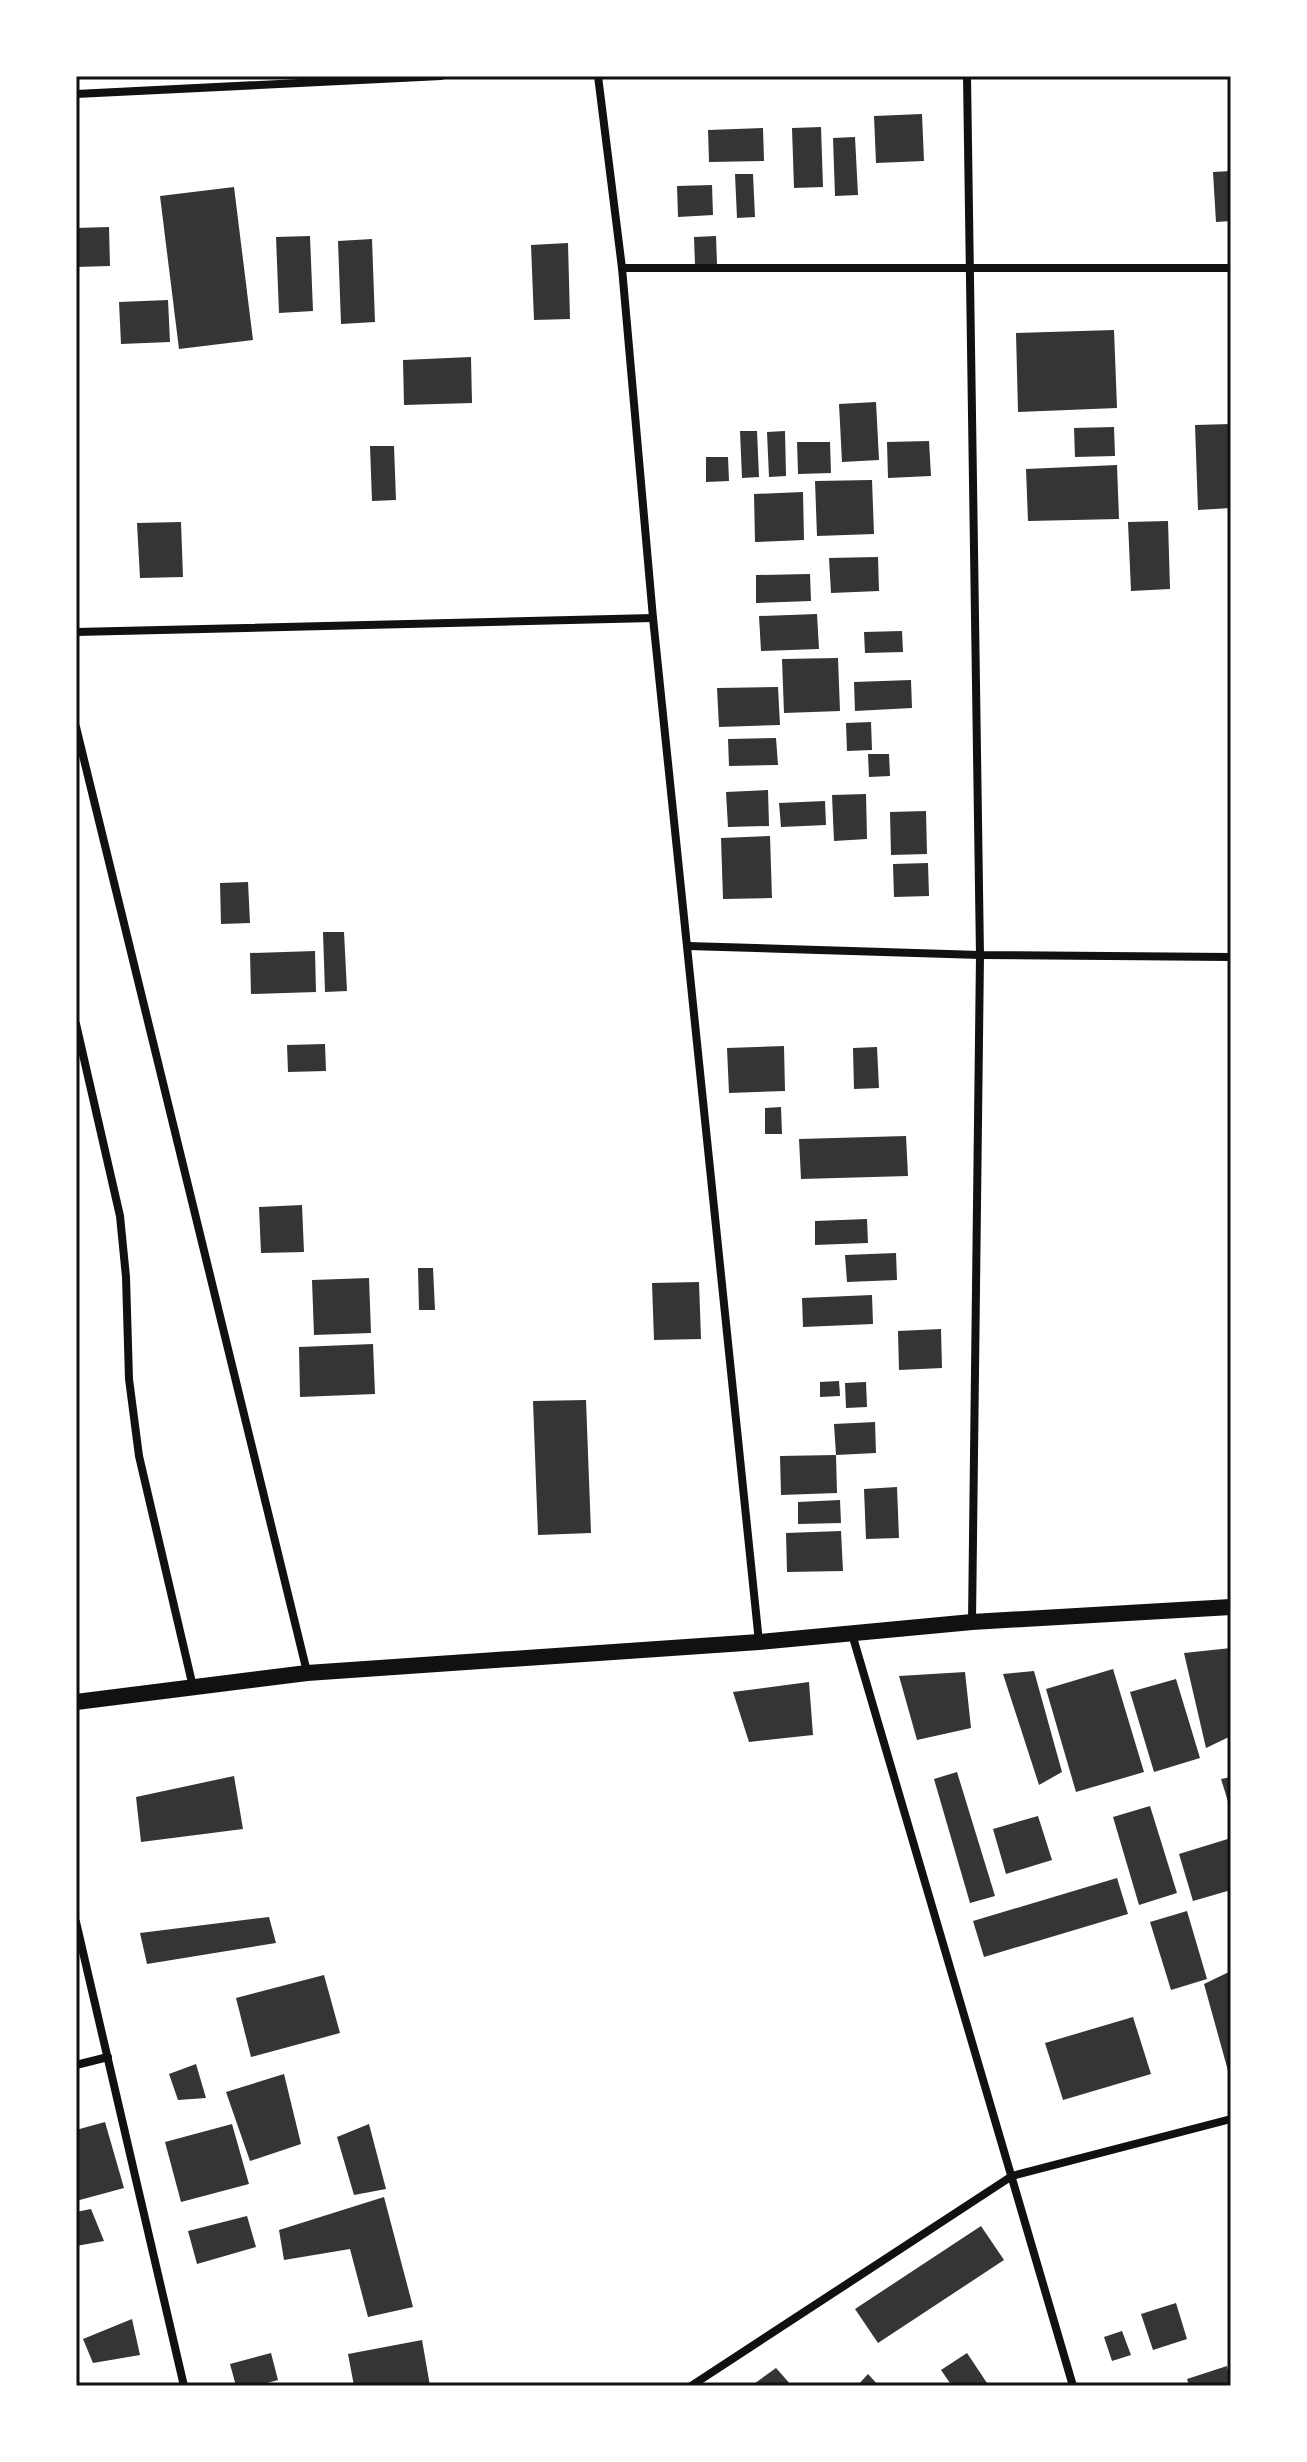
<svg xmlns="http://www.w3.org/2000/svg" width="1307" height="2462" font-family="Literata,serif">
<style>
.building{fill:#353535}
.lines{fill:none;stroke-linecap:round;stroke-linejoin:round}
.minor{stroke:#111;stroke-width:8}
.secondary{stroke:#111;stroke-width:16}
.neatline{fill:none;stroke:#111;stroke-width:3}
</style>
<rect width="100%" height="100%" fill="#fff"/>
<g class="building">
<polygon points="922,114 924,161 876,163 874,116"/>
<polygon points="821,127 823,187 794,188 792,128"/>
<polygon points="763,128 764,161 709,162 708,130"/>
<polygon points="855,137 858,195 835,196 833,138"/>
<polygon points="1231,171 1231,221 1216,222 1213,172"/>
<polygon points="735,174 753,174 755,217 737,218"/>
<polygon points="712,185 713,215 678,217 677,186"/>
<polygon points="234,187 253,340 179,349 160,196"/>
<polygon points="109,227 110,266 76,267 76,228"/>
<polygon points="310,236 313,311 279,313 276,237"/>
<polygon points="716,236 717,264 695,265 694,237"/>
<polygon points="372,239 375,322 341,324 338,241"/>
<polygon points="568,243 570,319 534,320 531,245"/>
<polygon points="168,300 170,342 121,344 119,302"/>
<polygon points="1114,330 1117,408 1018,412 1016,333"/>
<polygon points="471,357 472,403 404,405 403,360"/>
<polygon points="876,402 879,460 842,462 839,404"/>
<polygon points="1231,424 1231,508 1198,510 1195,425"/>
<polygon points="1114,427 1115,456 1075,457 1074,428"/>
<polygon points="740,431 757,431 759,477 742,478"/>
<polygon points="785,431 786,476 769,477 767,432"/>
<polygon points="929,441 931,476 888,478 887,442"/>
<polygon points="797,442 830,442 831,473 798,474"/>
<polygon points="370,446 394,446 396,500 372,501"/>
<polygon points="706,457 728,457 729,481 706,482"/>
<polygon points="1117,465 1119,519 1028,521 1026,469"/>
<polygon points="872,480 874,534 817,536 815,481"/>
<polygon points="803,492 804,540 755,542 754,494"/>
<polygon points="1168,521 1170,589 1131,591 1128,522"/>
<polygon points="181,522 183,577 140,578 137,523"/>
<polygon points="878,557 879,591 831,593 829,558"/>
<polygon points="810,574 811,601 756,603 756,575"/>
<polygon points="817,614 819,649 761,651 759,616"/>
<polygon points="902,631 903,652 865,653 864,632"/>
<polygon points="838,658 840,711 784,713 782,659"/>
<polygon points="911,680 912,708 855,711 854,682"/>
<polygon points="778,687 780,725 719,727 717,688"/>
<polygon points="871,722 872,750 847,751 846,723"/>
<polygon points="776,738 778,765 729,766 728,739"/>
<polygon points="868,754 889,754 890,776 869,777"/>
<polygon points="768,790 769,826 728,827 726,792"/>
<polygon points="866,794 867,839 834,841 832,795"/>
<polygon points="825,801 826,825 781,827 779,803"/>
<polygon points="926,811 927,854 891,855 890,812"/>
<polygon points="770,836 772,898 723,899 721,838"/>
<polygon points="928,863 929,896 894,897 893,864"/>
<polygon points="248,882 250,923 221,924 220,883"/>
<polygon points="323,932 344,932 347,991 325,992"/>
<polygon points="315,951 316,992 251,994 250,953"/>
<polygon points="325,1044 326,1071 288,1072 287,1045"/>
<polygon points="784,1046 785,1091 729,1093 727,1048"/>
<polygon points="877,1047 879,1088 854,1089 853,1048"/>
<polygon points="781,1107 782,1134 765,1134 765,1108"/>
<polygon points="906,1136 908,1176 801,1179 799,1139"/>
<polygon points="302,1205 304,1252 261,1253 259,1207"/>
<polygon points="867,1219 868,1243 815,1245 815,1221"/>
<polygon points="896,1253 897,1280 847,1282 845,1255"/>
<polygon points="418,1268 433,1268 435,1310 419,1310"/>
<polygon points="369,1278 371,1333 314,1335 312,1280"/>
<polygon points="699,1282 701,1339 654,1340 652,1283"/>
<polygon points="872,1295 873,1324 803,1327 802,1298"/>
<polygon points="941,1329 942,1368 899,1370 898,1331"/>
<polygon points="373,1344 375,1394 300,1397 299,1347"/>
<polygon points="839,1381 840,1396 820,1397 820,1382"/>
<polygon points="866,1382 867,1407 846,1408 845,1383"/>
<polygon points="586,1400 591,1533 538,1535 533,1401"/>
<polygon points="875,1422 876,1453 836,1455 834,1424"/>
<polygon points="836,1455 837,1493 781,1495 780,1456"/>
<polygon points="897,1487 899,1538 866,1539 864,1489"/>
<polygon points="840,1500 841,1523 798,1524 798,1502"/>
<polygon points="841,1531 843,1571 787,1572 786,1533"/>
<polygon points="1231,1648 1231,1736 1206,1748 1184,1653"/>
<polygon points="1113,1669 1144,1772 1076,1792 1046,1689"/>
<polygon points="1034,1671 1062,1772 1039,1785 1003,1674"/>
<polygon points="965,1672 971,1728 917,1740 899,1676"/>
<polygon points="1176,1679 1200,1758 1154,1772 1130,1692"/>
<polygon points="809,1682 813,1735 749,1742 733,1692"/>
<polygon points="957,1772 995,1896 970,1903 934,1779"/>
<polygon points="234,1776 243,1829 141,1842 136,1797"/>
<polygon points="1231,1777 1231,1808 1230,1808 1221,1779"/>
<polygon points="1150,1806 1177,1893 1139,1905 1113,1817"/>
<polygon points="1038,1816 1052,1860 1006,1874 993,1829"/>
<polygon points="1231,1838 1231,1890 1193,1901 1179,1854"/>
<polygon points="1117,1878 1128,1914 984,1957 973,1921"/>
<polygon points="1187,1911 1207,1979 1171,1990 1150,1922"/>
<polygon points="269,1917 276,1943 147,1964 140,1933"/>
<polygon points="1231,1971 1231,2078 1230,2078 1204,1984"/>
<polygon points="324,1975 340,2033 251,2057 236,1998"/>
<polygon points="1133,2017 1151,2074 1063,2100 1045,2043"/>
<polygon points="196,2064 206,2098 178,2100 169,2074"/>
<polygon points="284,2074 301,2144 250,2161 226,2092"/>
<polygon points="105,2122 124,2188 76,2201 76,2130"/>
<polygon points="232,2124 249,2184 181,2202 165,2142"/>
<polygon points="369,2124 386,2189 354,2195 337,2137"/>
<polygon points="384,2197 413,2307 368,2317 350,2249 284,2260 279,2230"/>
<polygon points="91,2209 104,2241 76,2246 76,2212"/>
<polygon points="247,2216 256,2247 197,2264 188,2231"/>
<polygon points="981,2226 1004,2260 878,2343 855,2309"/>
<polygon points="1176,2303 1187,2339 1153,2350 1141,2314"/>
<polygon points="132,2319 140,2355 93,2363 83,2339"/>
<polygon points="1122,2331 1131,2355 1112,2361 1104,2337"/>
<polygon points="422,2340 430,2386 354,2386 348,2354"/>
<polygon points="271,2353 278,2380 256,2386 236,2386 230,2364"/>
<polygon points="967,2353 989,2386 952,2386 941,2370"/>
<polygon points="1227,2366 1231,2386 1189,2386 1187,2379"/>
<polygon points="776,2368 792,2386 751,2386"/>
<polygon points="868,2374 879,2386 857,2386"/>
</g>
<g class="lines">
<g class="minor">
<polyline points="598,76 622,268 653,618 759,1642"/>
<polyline points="967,76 980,955 972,1622"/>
<polyline points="76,94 441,76"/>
<polyline points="622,268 1231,268"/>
<polyline points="76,632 653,618"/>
<polyline points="76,727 307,1672"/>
<polyline points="688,946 980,955 1231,957"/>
<polyline points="76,1024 120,1216 126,1277 129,1379 139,1456 193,1687"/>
<polyline points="852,1634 1073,2386"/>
<polyline points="76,1922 184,2386"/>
<polyline points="76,2065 108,2057"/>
<polyline points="691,2386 1012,2176 1231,2119"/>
</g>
<polyline class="secondary" points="76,1702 307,1673 759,1642 972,1622 1231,1607"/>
</g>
<rect width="1307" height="2462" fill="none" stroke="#ffffff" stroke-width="156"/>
<rect x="78" y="78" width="1151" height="2306" class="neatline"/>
</svg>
